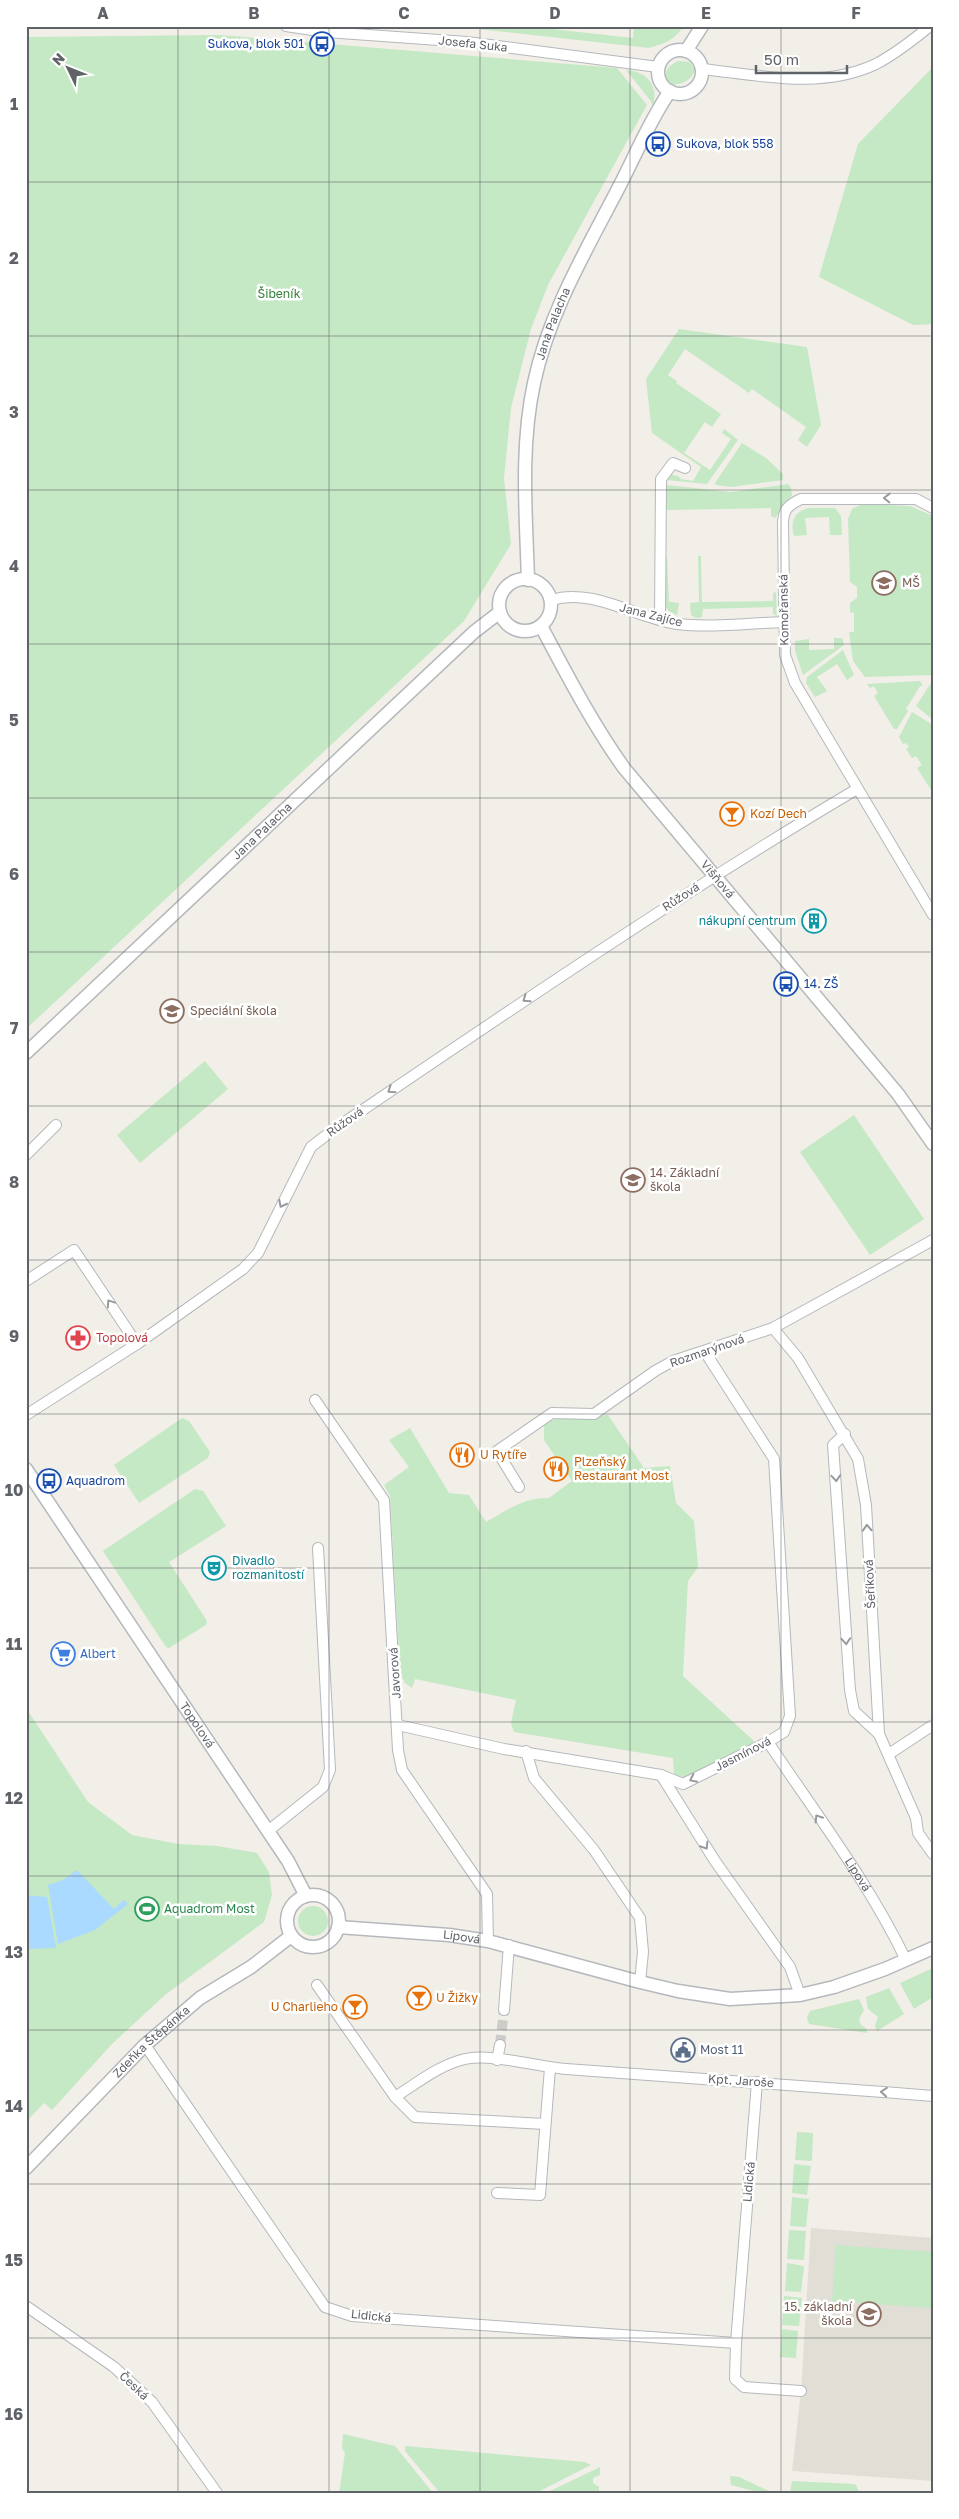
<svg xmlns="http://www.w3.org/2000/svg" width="959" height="2519" font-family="'Golos Text',sans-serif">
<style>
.education{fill:#e1ded6}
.green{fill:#c5e8c5}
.water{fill:#aadaff}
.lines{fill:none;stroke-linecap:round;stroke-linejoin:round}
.minor-tunnel{stroke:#ccccc8;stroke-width:10;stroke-dasharray:10 5;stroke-linecap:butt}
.minor-casing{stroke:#b5b8bc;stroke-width:12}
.tertiary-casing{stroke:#b5b8bc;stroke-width:15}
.minor{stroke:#fff;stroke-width:10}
.tertiary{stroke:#fff;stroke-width:12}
.oneway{stroke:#979a9d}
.grid{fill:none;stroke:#5f6368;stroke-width:1;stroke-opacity:0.55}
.labels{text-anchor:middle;stroke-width:5;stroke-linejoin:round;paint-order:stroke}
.transit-label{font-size:12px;fill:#164399;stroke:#fff;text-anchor:start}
.street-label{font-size:12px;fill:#5f6368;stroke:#fff}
.park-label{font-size:12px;fill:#348238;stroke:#fff}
.education-label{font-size:12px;fill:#785e54;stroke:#fff;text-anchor:start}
.food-label{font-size:12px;fill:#c56008;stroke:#fff;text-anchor:start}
.culture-label{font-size:12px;fill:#0d838f;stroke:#fff;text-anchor:end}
.health-label{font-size:12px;fill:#be3a42;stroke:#fff;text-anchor:start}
.shop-label{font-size:12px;fill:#366cbe;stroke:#fff;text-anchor:start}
.leisure-label{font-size:12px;fill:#27864d;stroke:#fff;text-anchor:start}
.service-label{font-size:12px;fill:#4e5e75;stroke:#fff;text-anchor:start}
.neatline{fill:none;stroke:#5f6368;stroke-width:2}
.grid-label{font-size:16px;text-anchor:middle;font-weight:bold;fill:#5f6368}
</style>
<rect width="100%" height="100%" fill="#f1efe8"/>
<polygon class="education" points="811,2228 933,2238 933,2481 792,2471 801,2391"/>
<g class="green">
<path d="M469,26H525L633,38L634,26H683C676,40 663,44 649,48L469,28Z"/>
<polygon points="220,35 617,68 647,105 548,285 531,329 511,408 504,478 511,544 464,621 26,1029 26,37"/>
<path d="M678,61L690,62L695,70C691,80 683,85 672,84L667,80C663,70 670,65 678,61Z"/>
<polygon points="933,67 933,324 913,325 819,277 858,144"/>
<path d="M626,70C647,71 659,86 653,106L650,100Z"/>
<polygon points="679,329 807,347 821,425 807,447 798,440 806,427 752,389 749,393 685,349 668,375 677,381 676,383 721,414 712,427 705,422 684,453 710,470 731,439 722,433 724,429 738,440 707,484 666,480 670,474 678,476 681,479 693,481 701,467 652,433 646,379"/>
<polygon points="742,443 766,458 783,474 783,480 731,487 716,485 715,483"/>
<polygon points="788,484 791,488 792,495 775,518 771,516 771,508 666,510 666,485 731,492"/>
<polygon points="862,504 910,506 933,516 933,675 865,677 853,661 849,632 854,632 854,613 850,612 850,603 857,598 857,587 850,582 848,519 852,509"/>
<path d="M809,508H835L841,516L842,535H830L829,517L805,518L807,535L794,536C790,522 794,511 809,508Z"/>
<polygon points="698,556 701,556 702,602 773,601 773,593 776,592 777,616 773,614 773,607 703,609 702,617 696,618 691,615 690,603 699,602"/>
<polygon points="667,557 669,602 679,603 677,615 671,613 663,604 663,559"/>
<polygon points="834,638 842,638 844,645 803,675 795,651 795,641 809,639 809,650 834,649"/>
<polygon points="843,650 854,675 847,680 837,664 817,677 827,691 815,697 806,683 807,677"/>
<polygon points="933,680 933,720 916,706"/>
<polygon points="920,681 923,686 920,686 906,709 908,711 897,729 894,729 874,696 878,693 874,686 870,688 867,684"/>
<polygon points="912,712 933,725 933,793 917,768 922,765 916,756 912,758 906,749 909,747 906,743 903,744 899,737"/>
<polygon points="205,1061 228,1089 140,1163 117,1135"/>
<polygon points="854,1115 924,1219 870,1255 800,1152"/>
<path d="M608,1415L644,1468L670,1466L676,1503L694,1521L698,1567L688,1581L683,1676L755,1742L685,1778L674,1775L673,1758L514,1732L511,1723L516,1700L415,1679L412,1688L405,1683L400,1673L390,1496L384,1485L409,1467L389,1440L410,1428L449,1493L469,1495L486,1522C507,1510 525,1497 549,1498L572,1481L544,1440V1424L561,1417Z"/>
<polygon points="182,1418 189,1421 210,1452 208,1458 139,1503 114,1465"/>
<polygon points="195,1489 203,1491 226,1526 169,1562 207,1621 206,1625 169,1648 166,1647 103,1551"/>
<polygon points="26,1708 88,1802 132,1835 178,1844 217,1846 257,1853 269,1872 272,1895 264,1922 165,1995 112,2044 52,2110 44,2103 26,2122"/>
<circle cx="313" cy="1921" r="15"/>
<polygon points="933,1968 933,1997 914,2009 900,1983"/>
<polygon points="889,1988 904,2014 877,2031 875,2026 878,2017 868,2009 866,1997"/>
<polygon points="859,1999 864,2010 859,2019 861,2025 867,2029 867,2033 809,2024 807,2017 810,2011"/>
<polygon points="797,2132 813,2133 812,2161 795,2160"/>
<polygon points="794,2164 811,2166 807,2195 792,2193"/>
<polygon points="792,2197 809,2199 806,2227 790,2226"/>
<polygon points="789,2230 806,2231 804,2260 787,2259"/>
<polygon points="836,2245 933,2252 931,2308 832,2301"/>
<polygon points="787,2263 804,2266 801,2292 785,2291"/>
<polygon points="784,2296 802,2298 799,2326 782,2325"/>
<polygon points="782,2329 798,2331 796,2358 780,2357"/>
<polygon points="343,2434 395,2446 433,2493 339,2493 345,2453 342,2448"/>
<polygon points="405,2446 585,2462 591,2465 536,2493 440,2493 405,2451"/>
<polygon points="600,2467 600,2475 593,2478 593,2483 599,2487 599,2493 546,2493"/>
<polygon points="730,2476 739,2477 773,2493 761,2493 731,2485"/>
<polygon points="792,2481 853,2484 856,2485 859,2492 867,2493 790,2493"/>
</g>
<g class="water">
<polygon points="77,1870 114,1909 124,1900 128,1904 95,1930 58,1944 48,1885 63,1880"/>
<polygon points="26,1895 47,1897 56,1948 26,1949"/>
</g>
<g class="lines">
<polyline class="minor-tunnel" points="500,2045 504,2010"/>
<g class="minor-casing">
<g id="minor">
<polyline points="286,26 326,32 467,42 658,67"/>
<path d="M702,69C759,75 821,90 876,64C895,54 913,40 930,26"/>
<path d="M933,508L916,499H801C788,505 783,510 783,524L785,655L795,683L933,915"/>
<path d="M551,600C593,587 635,618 677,624C712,628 748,623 784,622"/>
<polyline points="660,619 661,479 673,463 685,468"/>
<polyline points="26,1155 56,1125"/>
<polyline points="26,1281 74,1250 137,1344"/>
<polyline points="773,1328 798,1358 858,1459 866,1505 879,1734 916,1818 918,1833 933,1854"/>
<polyline points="315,1400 384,1500 398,1750 402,1770 487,1894 488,1941"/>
<path d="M26,1415L137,1344L243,1269L258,1253L311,1147L333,1130C506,1013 678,895 857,789"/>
<polyline points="845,1434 833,1445 850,1690 854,1711 879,1734"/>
<polyline points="519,1487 497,1451 552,1413 594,1414 655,1371 673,1361 773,1328 933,1240"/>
<polyline points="398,1725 504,1749 661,1775 683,1784 768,1742 784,1732 790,1716 774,1459 705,1352"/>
<path id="s1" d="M768,1742C816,1814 869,1883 906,1960"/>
<polyline points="526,1751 534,1778 594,1850 640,1918 643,1952 640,1982"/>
<polyline points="889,1754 933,1725"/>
<polyline points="661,1775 715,1861 790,1967 800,1995"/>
<polyline points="268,1831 323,1787 330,1770 318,1548"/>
<path d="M317,1985L395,2097C417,2083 439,2065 465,2059C491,2053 538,2067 566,2069C689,2078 811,2086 933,2096"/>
<polyline points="504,2010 509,1945"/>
<polyline points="145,2045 325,2307 352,2316 736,2343"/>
<polyline points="497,2060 500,2045"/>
<polyline points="757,2082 736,2343 735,2379 744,2387 801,2391"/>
<polyline points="395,2097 415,2117 545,2124"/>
<polyline points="497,2193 540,2195 550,2068"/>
<polyline points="26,2306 114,2367 152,2402 217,2493"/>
</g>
</g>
<g class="tertiary-casing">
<g id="tertiary">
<circle cx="680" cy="72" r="22"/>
<polyline points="686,51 702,26"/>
<circle cx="525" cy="605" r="26"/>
<path id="s2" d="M528,580C526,514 520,448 534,383C549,312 587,249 620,185C636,154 650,120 670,91"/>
<path id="s3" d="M541,626C567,675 592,723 624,768L898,1094L933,1144"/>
<path id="s4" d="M26,1053L474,632L500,612"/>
<path id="s5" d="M26,1469L288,1861L306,1896"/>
<circle cx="313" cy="1921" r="26"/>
<path id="s6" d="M338,1927L449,1935L488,1941L640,1982L678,1991L730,1999L800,1995L834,1987L885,1969L933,1948"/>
<path id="s7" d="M26,2168L145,2045L200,1998L251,1967L291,1936"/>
</g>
</g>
<use href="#minor" class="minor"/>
<use href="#tertiary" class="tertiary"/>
</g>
<defs><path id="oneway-chevron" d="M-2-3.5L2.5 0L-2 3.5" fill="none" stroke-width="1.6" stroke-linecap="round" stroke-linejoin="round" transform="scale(1.25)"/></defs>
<g class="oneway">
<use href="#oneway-chevron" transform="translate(887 498) rotate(-179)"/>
<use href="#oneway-chevron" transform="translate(526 999) rotate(145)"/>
<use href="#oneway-chevron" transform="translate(391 1090) rotate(146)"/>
<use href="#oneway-chevron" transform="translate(282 1204) rotate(117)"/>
<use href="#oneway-chevron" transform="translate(110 1303) rotate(-124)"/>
<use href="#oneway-chevron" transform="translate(836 1478) rotate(86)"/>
<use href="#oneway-chevron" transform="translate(867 1528) rotate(-93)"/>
<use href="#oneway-chevron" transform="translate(846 1641) rotate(86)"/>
<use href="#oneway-chevron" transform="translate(693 1779) rotate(154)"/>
<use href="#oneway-chevron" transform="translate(818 1818) rotate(-123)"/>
<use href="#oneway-chevron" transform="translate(705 1846) rotate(58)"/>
<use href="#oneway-chevron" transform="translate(884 2092) rotate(-175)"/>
</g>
<path class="grid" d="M178,26V2493M329,26V2493M480,26V2493M630,26V2493M781,26V2493M26,182H933M26,336H933M26,490H933M26,644H933M26,798H933M26,952H933M26,1106H933M26,1260H933M26,1414H933M26,1568H933M26,1722H933M26,1876H933M26,2030H933M26,2184H933M26,2338H933"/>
<defs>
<g id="bus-ring" transform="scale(1.25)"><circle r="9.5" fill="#fff" stroke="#1a4fb4" stroke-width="1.5"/><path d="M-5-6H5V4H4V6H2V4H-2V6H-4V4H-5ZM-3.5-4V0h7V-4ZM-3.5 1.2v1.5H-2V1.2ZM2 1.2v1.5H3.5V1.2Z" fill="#1a4fb4"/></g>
<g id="school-ring" transform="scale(1.25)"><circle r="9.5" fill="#fff" stroke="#8d6e63" stroke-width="1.5"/><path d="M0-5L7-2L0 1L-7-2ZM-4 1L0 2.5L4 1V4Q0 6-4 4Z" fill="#8d6e63"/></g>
<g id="bar-ring" transform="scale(1.25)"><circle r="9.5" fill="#fff" stroke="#e8710a" stroke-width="1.5"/><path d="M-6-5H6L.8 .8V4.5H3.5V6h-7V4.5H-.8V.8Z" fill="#e8710a"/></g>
<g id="building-ring" transform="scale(1.25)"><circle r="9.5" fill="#fff" stroke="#0f9aa8" stroke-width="1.5"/><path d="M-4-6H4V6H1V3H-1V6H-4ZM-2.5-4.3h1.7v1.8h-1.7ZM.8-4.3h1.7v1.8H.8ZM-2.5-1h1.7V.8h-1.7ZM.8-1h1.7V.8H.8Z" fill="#0f9aa8"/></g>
<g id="pharmacy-ring" transform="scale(1.25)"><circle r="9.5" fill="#fff" stroke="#e0444e" stroke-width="1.5"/><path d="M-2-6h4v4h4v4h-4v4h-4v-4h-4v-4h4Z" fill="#e0444e"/></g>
<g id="restaurant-ring" transform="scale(1.25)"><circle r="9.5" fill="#fff" stroke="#e8710a" stroke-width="1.5"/><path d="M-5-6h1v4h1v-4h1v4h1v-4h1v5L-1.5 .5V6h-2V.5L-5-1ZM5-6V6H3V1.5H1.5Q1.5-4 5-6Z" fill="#e8710a"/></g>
<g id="theatre-ring" transform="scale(1.25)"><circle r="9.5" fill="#fff" stroke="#0f9aa8" stroke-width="1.5"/><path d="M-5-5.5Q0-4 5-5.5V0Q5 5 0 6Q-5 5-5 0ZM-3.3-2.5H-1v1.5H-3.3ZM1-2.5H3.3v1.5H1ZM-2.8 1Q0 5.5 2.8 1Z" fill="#0f9aa8"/></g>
<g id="supermarket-ring" transform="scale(1.25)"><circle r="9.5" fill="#fff" stroke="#3f7fe0" stroke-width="1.5"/><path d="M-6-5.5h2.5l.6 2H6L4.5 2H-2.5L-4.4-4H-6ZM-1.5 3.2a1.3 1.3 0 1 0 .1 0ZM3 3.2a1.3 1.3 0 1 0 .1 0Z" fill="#3f7fe0"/></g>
<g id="stadium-ring" transform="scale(1.25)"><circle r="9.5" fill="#fff" stroke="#2e9e5b" stroke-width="1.5"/><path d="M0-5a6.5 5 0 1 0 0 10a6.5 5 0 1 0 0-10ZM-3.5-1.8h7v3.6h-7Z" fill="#2e9e5b"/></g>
<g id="civic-ring" transform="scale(1.25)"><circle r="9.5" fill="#fff" stroke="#5c6f8a" stroke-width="1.5"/><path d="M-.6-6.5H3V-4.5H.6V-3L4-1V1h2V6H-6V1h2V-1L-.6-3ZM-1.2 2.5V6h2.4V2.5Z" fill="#5c6f8a"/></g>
</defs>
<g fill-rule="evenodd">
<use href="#bus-ring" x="322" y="44"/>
<use href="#bus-ring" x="658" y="144"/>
<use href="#school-ring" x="884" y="583"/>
<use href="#bar-ring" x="732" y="814"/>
<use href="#building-ring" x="814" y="921"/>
<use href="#bus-ring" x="786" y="984"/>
<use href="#school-ring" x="172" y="1011"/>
<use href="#school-ring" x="633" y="1180"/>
<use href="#pharmacy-ring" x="78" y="1338"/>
<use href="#restaurant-ring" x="462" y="1455"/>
<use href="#restaurant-ring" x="556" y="1469"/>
<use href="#bus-ring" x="49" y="1481"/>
<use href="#theatre-ring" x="214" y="1568"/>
<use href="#supermarket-ring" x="63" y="1654"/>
<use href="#stadium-ring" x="147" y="1909"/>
<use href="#bar-ring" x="419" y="1998"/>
<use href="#bar-ring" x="355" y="2007"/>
<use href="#civic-ring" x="683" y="2050"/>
<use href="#school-ring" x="869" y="2314"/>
</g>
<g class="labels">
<g class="transit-label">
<text x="304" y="48" text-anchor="end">Sukova, blok 501</text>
<text x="676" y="148">Sukova, blok 558</text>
<text x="804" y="988">14. ZŠ</text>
<text x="66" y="1485">Aquadrom</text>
</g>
<g class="street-label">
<text transform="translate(473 44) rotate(6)" y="4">Josefa Suka</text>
<text dy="4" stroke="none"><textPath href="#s2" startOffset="260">Jana Palacha</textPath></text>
<text transform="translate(784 610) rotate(-91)" y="4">Komořanská</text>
<text transform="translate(651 615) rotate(14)" y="4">Jana Zajíce</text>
<text dy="4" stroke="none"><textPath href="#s4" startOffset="324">Jana Palacha</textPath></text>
<text dy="4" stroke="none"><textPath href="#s3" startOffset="310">Višňová</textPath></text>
<text transform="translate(681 897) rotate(-33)" y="4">Růžová</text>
<text transform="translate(345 1122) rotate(-35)" y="4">Růžová</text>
<text transform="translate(707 1351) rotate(-19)" y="4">Rozmarýnová</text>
<text transform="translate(870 1584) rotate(-93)" y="4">Šeříková</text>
<text transform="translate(395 1673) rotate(-94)" y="4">Javorová</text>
<text dy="4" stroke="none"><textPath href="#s5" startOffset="308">Topolová</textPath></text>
<text transform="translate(743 1754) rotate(-27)" y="4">Jasmínová</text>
<text dy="4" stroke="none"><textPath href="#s1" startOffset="160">Lipová</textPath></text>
<text dy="4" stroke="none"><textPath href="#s6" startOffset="124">Lipová</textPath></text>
<text dy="4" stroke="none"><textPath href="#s7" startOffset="178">Zdeňka Štěpánka</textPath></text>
<text transform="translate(741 2081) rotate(4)" y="4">Kpt. Jaroše</text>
<text transform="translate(749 2182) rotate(-85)" y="4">Lidická</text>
<text transform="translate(371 2316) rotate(6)" y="4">Lidická</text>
<text transform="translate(134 2386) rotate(43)" y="4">Česká</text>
</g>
<g class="park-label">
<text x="279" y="298">Šibeník</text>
</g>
<g class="education-label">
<text x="902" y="587">MŠ</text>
<text x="190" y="1015">Speciální škola</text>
<text x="650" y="1177">14. Základní<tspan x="650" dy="14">škola</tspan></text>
<text x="852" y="2311" text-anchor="end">15. základní<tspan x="852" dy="14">škola</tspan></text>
</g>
<g class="food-label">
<text x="750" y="818">Kozí Dech</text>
<text x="480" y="1459">U Rytíře</text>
<text x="574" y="1466">Plzeňský<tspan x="574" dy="14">Restaurant Most</tspan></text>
<text x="436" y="2002">U Žižky</text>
<text x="338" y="2011" text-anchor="end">U Charlieho</text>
</g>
<g class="culture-label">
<text x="796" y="925">nákupní centrum</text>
<text x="232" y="1565" text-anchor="start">Divadlo<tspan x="232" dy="14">rozmanitostí</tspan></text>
</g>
<g class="health-label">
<text x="96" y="1342">Topolová</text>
</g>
<g class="shop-label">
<text x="80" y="1658">Albert</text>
</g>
<g class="leisure-label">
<text x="164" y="1913">Aquadrom Most</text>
</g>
<g class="service-label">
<text x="700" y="2054">Most 11</text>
</g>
</g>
<rect width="959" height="2519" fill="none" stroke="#ffffff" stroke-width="55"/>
<g transform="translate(68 68) rotate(313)" stroke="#ffffff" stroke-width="4" paint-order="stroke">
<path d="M0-4L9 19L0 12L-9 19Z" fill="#5f6368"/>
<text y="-8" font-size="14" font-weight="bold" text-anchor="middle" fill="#5f6368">N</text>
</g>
<path d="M756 65v8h91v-8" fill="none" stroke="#5f6368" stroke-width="2.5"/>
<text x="764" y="65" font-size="15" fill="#5f6368" stroke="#ffffff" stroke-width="4" paint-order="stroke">50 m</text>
<rect x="28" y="28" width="904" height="2464" class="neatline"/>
<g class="grid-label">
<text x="103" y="19">A</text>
<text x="254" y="19">B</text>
<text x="404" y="19">C</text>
<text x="555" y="19">D</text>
<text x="706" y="19">E</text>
<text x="856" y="19">F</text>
<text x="14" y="110">1</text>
<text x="14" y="264">2</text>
<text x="14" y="418">3</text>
<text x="14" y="572">4</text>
<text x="14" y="726">5</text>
<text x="14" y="880">6</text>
<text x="14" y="1034">7</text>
<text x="14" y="1188">8</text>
<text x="14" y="1342">9</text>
<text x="14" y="1496">10</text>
<text x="14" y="1650">11</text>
<text x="14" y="1804">12</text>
<text x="14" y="1958">13</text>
<text x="14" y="2112">14</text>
<text x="14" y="2266">15</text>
<text x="14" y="2420">16</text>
</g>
</svg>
